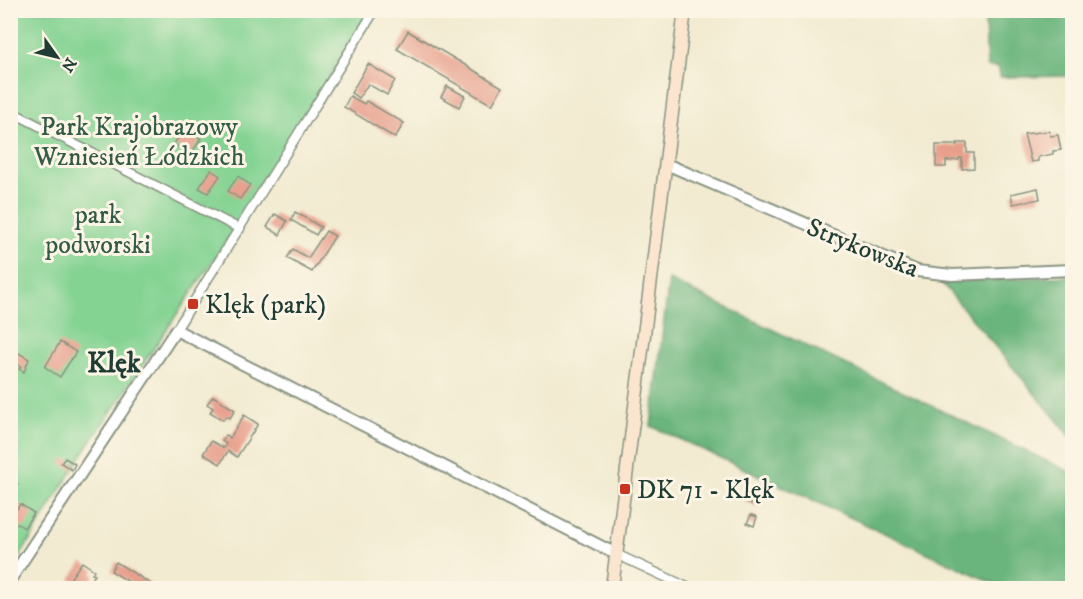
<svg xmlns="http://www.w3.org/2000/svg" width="1083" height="599" font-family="'IM FELL DW Pica',serif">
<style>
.green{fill:#84d393;stroke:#528864;stroke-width:1.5}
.forest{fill:#6bb57d;stroke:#457958;stroke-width:1.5}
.building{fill:#e79f8b}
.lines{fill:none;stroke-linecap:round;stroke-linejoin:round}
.minor-casing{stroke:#889482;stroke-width:11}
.tertiary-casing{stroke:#889482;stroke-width:14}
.secondary-casing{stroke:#889482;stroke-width:15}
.minor{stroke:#fff;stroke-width:8}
.tertiary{stroke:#fff;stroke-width:10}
.secondary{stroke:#fbe5cf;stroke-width:12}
.poi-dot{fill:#c8321e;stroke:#fcf5e5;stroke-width:2}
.labels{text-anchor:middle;stroke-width:6;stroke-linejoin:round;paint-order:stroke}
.park-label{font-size:26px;fill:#335b47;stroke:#fcf5e5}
.street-label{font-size:26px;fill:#1f3d34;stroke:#fcf5e5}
.poi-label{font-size:26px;fill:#1f3d34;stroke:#fcf5e5;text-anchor:start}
.quarter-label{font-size:28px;font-weight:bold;fill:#1f3d34;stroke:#fcf5e5}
</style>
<rect width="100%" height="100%" fill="#fcf5e5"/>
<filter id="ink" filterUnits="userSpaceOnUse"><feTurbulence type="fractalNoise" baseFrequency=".0167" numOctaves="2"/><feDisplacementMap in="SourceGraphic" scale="12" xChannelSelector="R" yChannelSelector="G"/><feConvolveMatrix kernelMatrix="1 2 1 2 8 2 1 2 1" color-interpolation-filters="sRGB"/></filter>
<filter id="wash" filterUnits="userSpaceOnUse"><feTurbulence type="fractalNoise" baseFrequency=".008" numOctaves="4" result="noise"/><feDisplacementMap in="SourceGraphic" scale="24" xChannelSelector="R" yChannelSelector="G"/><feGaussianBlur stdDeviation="1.35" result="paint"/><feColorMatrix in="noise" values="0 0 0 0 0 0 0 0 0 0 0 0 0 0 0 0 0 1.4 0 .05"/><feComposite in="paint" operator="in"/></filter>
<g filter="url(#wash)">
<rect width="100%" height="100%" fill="#f2ebd1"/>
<polygon class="green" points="11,11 371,11 238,224 81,456 11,571"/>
<g class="forest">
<polygon points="993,10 1072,11 1072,76 1000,77 998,67 987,67 985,23"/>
<polygon points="1072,276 1072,438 941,282"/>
<polygon points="669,280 1072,473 1072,588 1004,588 651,426"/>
</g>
<g id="blocks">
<g class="building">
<polygon points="408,31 502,87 492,105 397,49"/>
<polygon points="368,64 395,80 387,95 368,84 359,98 351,93"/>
<polygon points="447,86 465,96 459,107 441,97"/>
<polygon points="350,96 364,104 366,101 404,123 395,138 344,107"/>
<polygon points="184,128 201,139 190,155 174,144"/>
<polygon points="1049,131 1050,136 1058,135 1061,150 1053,151 1053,154 1038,157 1038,161 1031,162 1024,134"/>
<polygon points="957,143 967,143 967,153 974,153 974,168 962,169 962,158 959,158 959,160 946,161 946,167 936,167 936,145 957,145"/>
<polygon points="211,170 220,176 208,193 199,188"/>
<polygon points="238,176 250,185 240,199 228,191"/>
<polygon points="1038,188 1040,199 1013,204 1011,194"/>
<polygon points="295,212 321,227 316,235 291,220"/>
<polygon points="275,214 287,221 280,235 267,227"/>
<polygon points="326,231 335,236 312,272 287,258 293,249 308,258"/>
<polygon points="60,342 76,352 60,377 45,367"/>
<polygon points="17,352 29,359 24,372 19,369 21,366 12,360"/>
<polygon points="213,396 235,410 230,418 226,416 223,420 210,412 213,408 207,404"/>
<polygon points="244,415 258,424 237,457 228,451 220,464 203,454 211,441 224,448 226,444 222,441 226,435 230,438"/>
<polygon points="65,458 75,464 72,470 61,463"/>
<polygon points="10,479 18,484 12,493 10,492"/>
<polygon points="749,492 761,498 757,507 745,501"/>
<polygon points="20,504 34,513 24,528 11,519"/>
<polygon points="751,515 757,517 754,526 747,523"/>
<polygon points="82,562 94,570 92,574 95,575 86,588 70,579"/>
<polygon points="116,562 151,584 148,588 139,588 111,571"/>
</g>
</g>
</g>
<g filter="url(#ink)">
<use href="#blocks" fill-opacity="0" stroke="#889482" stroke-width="1.5"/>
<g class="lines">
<g class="minor-casing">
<g id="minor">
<polyline points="10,111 240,229"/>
<polyline points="176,330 375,10"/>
<polyline points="616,554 689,588"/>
</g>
</g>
<g class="tertiary-casing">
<g id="tertiary">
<polyline points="666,164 917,271 952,275 1072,270"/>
<polyline points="10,580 176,330 616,554"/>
</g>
</g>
<g class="secondary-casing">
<polyline id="secondary" points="612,588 685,10"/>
</g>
<use href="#minor" class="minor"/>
<use href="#tertiary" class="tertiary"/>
<use href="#secondary" class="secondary"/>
</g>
</g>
<g class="poi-dot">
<rect x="187" y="298" width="12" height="12" rx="3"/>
<rect x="619" y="483" width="12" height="12" rx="3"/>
</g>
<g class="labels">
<g class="park-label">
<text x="139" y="135">Park Krajobrazowy<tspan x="139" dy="30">Wzniesień Łódzkich</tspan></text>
<text x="98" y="223">park<tspan x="98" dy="30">podworski</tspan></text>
</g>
<g class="street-label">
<text transform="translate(863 247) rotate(22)" y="9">Strykowska</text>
</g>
<g class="poi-label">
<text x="205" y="313">Klęk (park)</text>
<text x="637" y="498">DK 71 - Klęk</text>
</g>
<g class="quarter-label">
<text x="114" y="372">Klęk</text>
</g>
</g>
<rect width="1083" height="599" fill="none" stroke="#fcf5e5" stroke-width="36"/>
<g transform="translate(57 57) rotate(124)" stroke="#fcf5e5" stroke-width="4.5" paint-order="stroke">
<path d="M0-4.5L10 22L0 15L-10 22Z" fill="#1f3d34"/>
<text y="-9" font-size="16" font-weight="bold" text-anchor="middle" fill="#1f3d34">N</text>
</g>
</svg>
